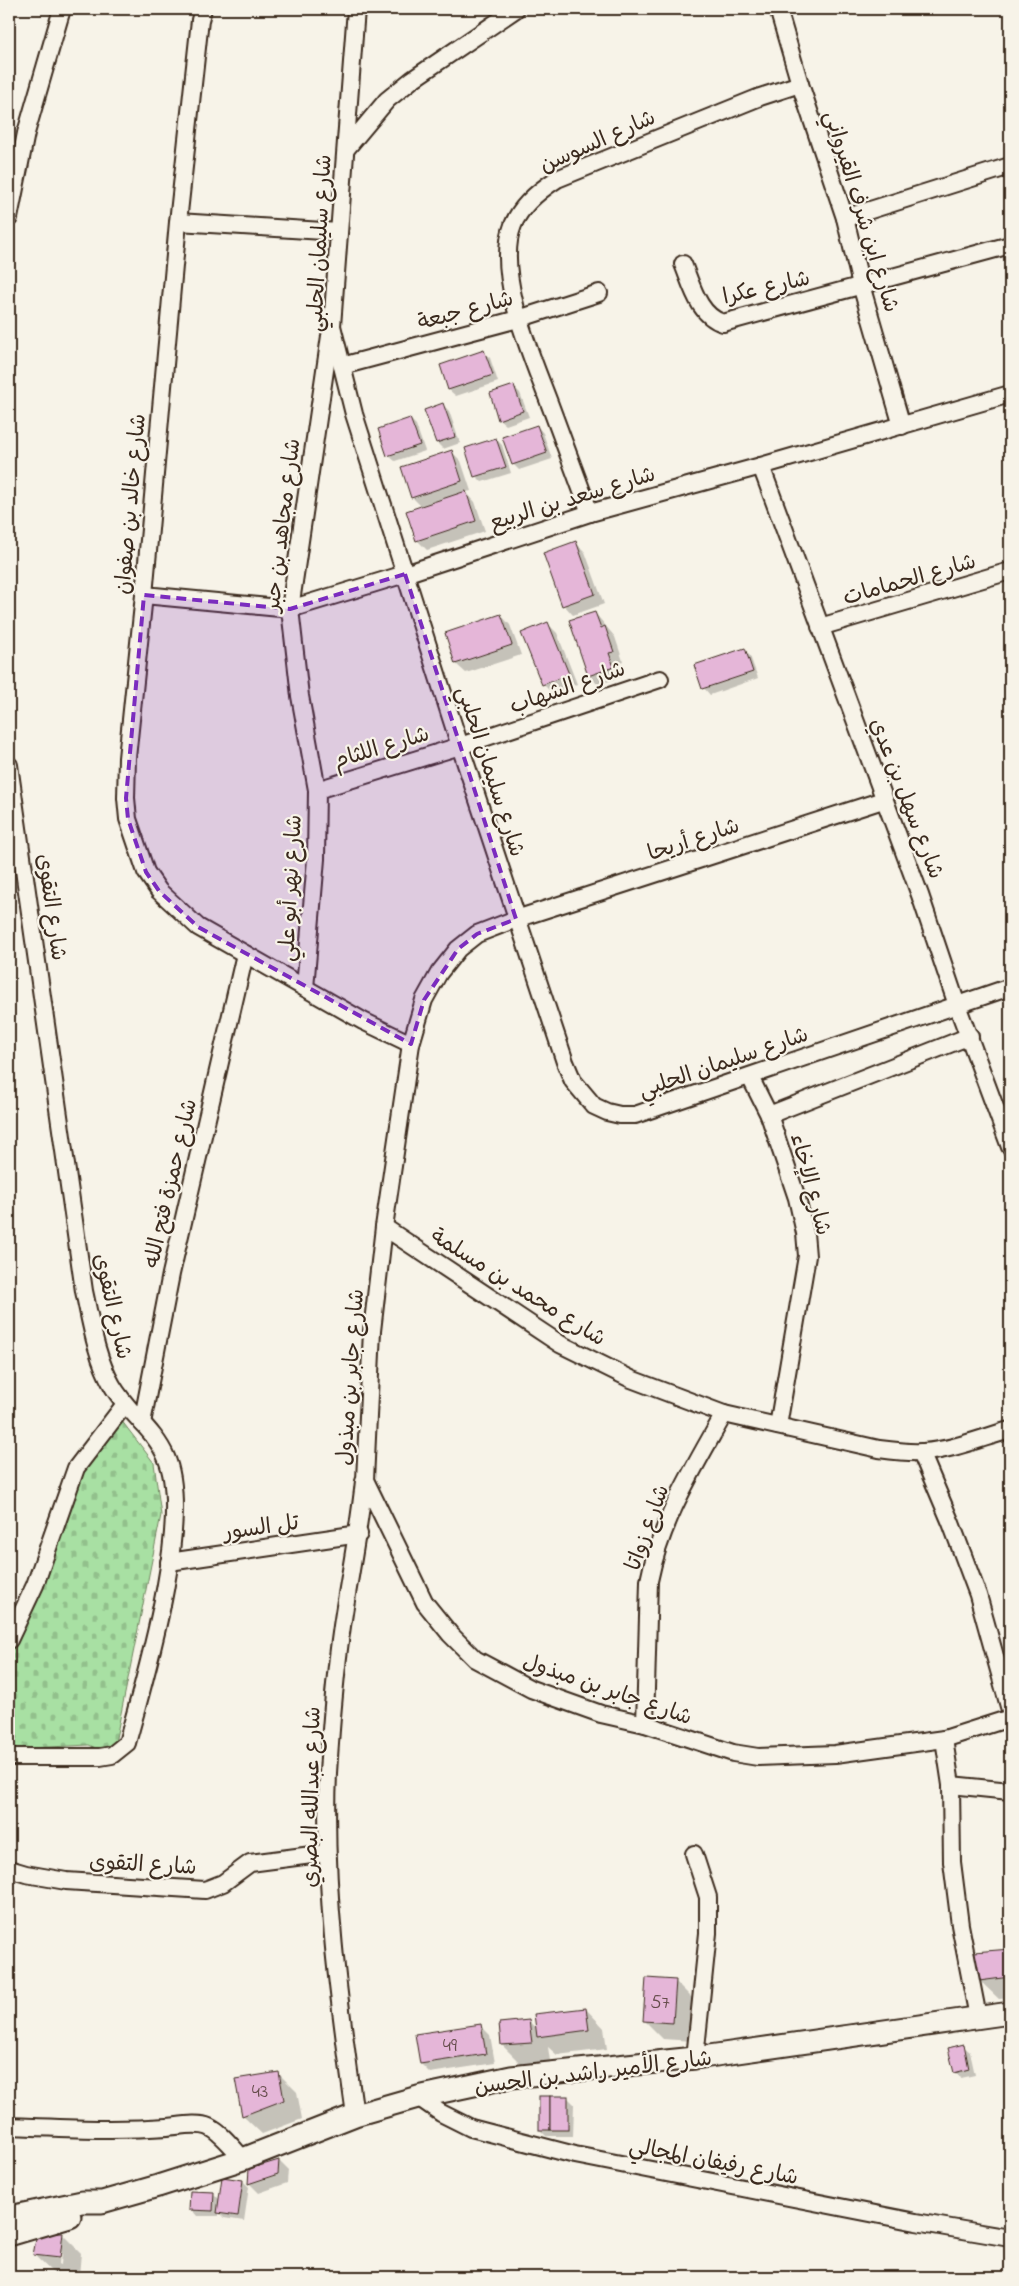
<svg xmlns="http://www.w3.org/2000/svg" width="1019" height="2286" font-family="'Indie Flower','Playpen Sans Arabic',sans-serif">
<style>
.cemetery{fill:url(#cemetery-stones);stroke:#728560}
.shadow{fill:#0003;fill-rule:evenodd}
.building{fill:#e5b6d8;stroke:#3b2a1e}
.lines{fill:none;stroke-linecap:round;stroke-linejoin:round}
.minor-casing{stroke:#3b2a1e;stroke-width:20}
.tertiary-casing{stroke:#3b2a1e;stroke-width:25}
.minor{stroke:#f7f3e8;stroke-width:16}
.tertiary{stroke:#f7f3e8;stroke-width:21}
.marked{fill:#7b2cbf;fill-opacity:0.2;stroke:#7b2cbf;stroke-width:4;stroke-dasharray:10 6;stroke-linejoin:round}
.labels{text-anchor:middle;stroke-width:4.5;stroke-linejoin:round;paint-order:stroke}
.number-label{font-size:20px;fill:#664d4c}
.street-label{font-size:22px;fill:#3b2a1e;stroke:#f7f3e8}
</style>
<defs>
<pattern id="cemetery-stones" width="16" height="16" patternUnits="userSpaceOnUse" patternTransform="scale(1.25)"><rect width="16" height="16" fill="#a8e0a3"/><path d="M2 7V4a2 2 0 0 1 4 0v3zM10 15v-3a2 2 0 0 1 4 0v3z" fill="#92c08c"/></pattern>
</defs>
<rect width="100%" height="100%" fill="#f7f3e8"/>
<filter id="ink" filterUnits="userSpaceOnUse"><feTurbulence type="fractalNoise" baseFrequency=".02" numOctaves="2"/><feDisplacementMap in="SourceGraphic" scale="10" xChannelSelector="R" yChannelSelector="G"/><feConvolveMatrix kernelMatrix="1 2 1 2 8 2 1 2 1" color-interpolation-filters="sRGB"/></filter>
<g filter="url(#ink)">
<polygon class="cemetery" points="121,1420 154,1463 161,1515 115,1743 103,1751 89,1745 9,1749 9,1632 35,1574 63,1481"/>
<g class="shadow">
<polygon points="484,352 490,358 498,382 456,396 449,390"/>
<polygon points="514,387 520,393 529,417 506,425 499,419"/>
<polygon points="443,405 449,411 460,443 443,449 437,443"/>
<polygon points="410,419 416,425 425,451 395,461 388,455"/>
<polygon points="537,426 543,433 552,459 519,470 513,464"/>
<polygon points="496,439 502,445 511,473 482,482 476,476"/>
<polygon points="452,452 461,461 471,491 466,492 475,502 485,531 427,550 417,540 422,507 412,497"/>
<polygon points="576,543 585,552 604,604 573,615 564,605"/>
<polygon points="595,613 615,637 623,661 618,663 623,676 598,685 589,675"/>
<polygon points="501,615 510,625 521,655 466,673 456,664 446,634"/>
<polygon points="548,624 557,633 577,684 553,694 543,684"/>
<polygon points="744,650 750,656 758,678 710,695 704,688"/>
<polygon points="1010,1950 1010,1998 999,1999 980,1981 975,1953"/>
<polygon points="676,1982 694,2000 692,2041 663,2039 644,2020"/>
<polygon points="586,2009 604,2028 607,2049 557,2055 548,2047 550,2061 521,2064 502,2045 529,2021 537,2030"/>
<polygon points="481,2026 490,2035 495,2063 430,2073 421,2064"/>
<polygon points="963,2046 970,2052 975,2075 961,2078 955,2072"/>
<polygon points="278,2073 297,2092 302,2119 262,2134 243,2116"/>
<polygon points="568,2098 574,2104 573,2136 546,2136 540,2130"/>
<polygon points="279,2161 288,2170 287,2183 259,2193 250,2184 251,2170"/>
<polygon points="223,2178 243,2181 249,2187 244,2221 224,2218 219,2213 219,2216 197,2216 191,2209 214,2194 220,2200"/>
<path d="M62,2234L81,2253L79,2276L53,2273L34,2255ZM60,2252H62L61,2265L59,2264Z"/>
</g>
<g class="building">
<polygon points="484,350 493,375 448,390 440,365"/>
<polygon points="514,385 523,411 498,420 490,393"/>
<polygon points="443,403 455,437 436,443 424,410"/>
<polygon points="410,418 420,445 387,456 378,429"/>
<polygon points="537,425 547,453 512,465 502,437"/>
<polygon points="496,438 506,467 474,477 465,448"/>
<polygon points="452,450 462,481 411,498 401,467"/>
<polygon points="466,491 476,521 416,541 406,511"/>
<polygon points="576,541 595,594 562,606 543,553"/>
<polygon points="595,612 601,628 605,626 614,652 609,653 614,667 588,676 569,620"/>
<polygon points="501,614 512,645 455,664 445,633"/>
<polygon points="548,622 569,674 542,685 521,633"/>
<polygon points="745,648 753,672 702,689 694,665"/>
<polygon points="1010,1949 1010,1977 979,1981 974,1952"/>
<polygon points="646,1978 676,1980 673,2023 643,2021"/>
<polygon points="586,2008 589,2030 537,2037 534,2014"/>
<polygon points="529,2020 532,2043 501,2045 499,2023"/>
<polygon points="481,2024 486,2054 420,2064 415,2034"/>
<polygon points="964,2044 969,2069 954,2073 948,2048"/>
<polygon points="279,2072 284,2100 242,2116 235,2079"/>
<rect x="539" y="2096" width="11" height="34"/>
<rect x="550" y="2096" width="18" height="34"/>
<polygon points="279,2160 278,2174 248,2184 249,2169"/>
<polygon points="222,2177 243,2180 238,2216 217,2213"/>
<polygon points="190,2191 214,2192 213,2211 189,2210"/>
<polygon points="63,2233 60,2258 33,2255 37,2234"/>
</g>
<g class="lines">
<g class="minor-casing">
<g id="minor">
<polyline points="203,9 200,20 178,222 144,595 127,758 126,798 128,819 146,872 159,891 198,927 363,1021 411,1044"/>
<polyline points="356,9 332,326 354,414 460,746 565,1062 573,1081 594,1106 607,1112 620,1115 635,1115 1010,987"/>
<polyline points="778,9 800,84 845,218 861,285 902,426"/>
<polyline points="346,149 387,100 413,79 516,9"/>
<polyline points="9,218 26,133 62,9"/>
<polyline points="845,218 1010,166"/>
<polyline points="178,222 339,232"/>
<path d="M683,264C692,286 699,316 723,323L1010,245"/>
<polyline points="342,366 518,319 599,293"/>
<polyline points="761,466 920,895 957,1005 1010,1147"/>
<path d="M590,513C577,477 563,441 550,405C533,359 494,274 513,225C521,205 540,190 557,179L760,97L800,84"/>
<polyline points="144,595 290,609 405,574 590,513 761,466 1010,394"/>
<polyline points="820,627 1010,571"/>
<path d="M9,765L84,1291C91,1323 96,1357 112,1385C127,1412 154,1429 166,1457C193,1518 145,1678 127,1743L112,1755L100,1757H9"/>
<polyline points="317,790 460,746 660,679"/>
<polyline points="883,800 516,919 477,934 458,949 439,973 424,1000 411,1044 384,1227 372,1331 365,1480 425,1603 450,1634 475,1659 531,1689 601,1714 645,1724 733,1753 758,1757 835,1754 944,1739 1010,1718"/>
<polyline points="305,988 316,859 317,790 300,696 290,609 330,336"/>
<polyline points="750,1077 769,1115 797,1198 805,1233 807,1256 778,1426"/>
<polyline points="769,1115 970,1036"/>
<path d="M384,1227L560,1344L631,1379L724,1414L879,1449C894,1451 909,1453 923,1452C953,1450 981,1438 1010,1430"/>
<polyline points="142,1423 171,1274 245,954"/>
<polyline points="921,1452 951,1523 978,1595 1010,1710"/>
<polyline points="169,1562 359,1534"/>
<polyline points="9,1640 35,1585 76,1468 125,1404"/>
<path d="M645,1724L649,1581C661,1520 694,1468 724,1414"/>
<polyline points="944,1739 951,1785 952,1862 960,1925 978,2017"/>
<polyline points="951,1785 1010,1791"/>
<polyline points="694,1854 708,1897 708,1933 695,2058"/>
<polyline points="9,1869 26,1874 66,1881 205,1890 223,1883 250,1863 327,1853"/>
<polyline points="418,2097 441,2113 471,2128 575,2155 916,2222 1010,2238"/>
<path d="M355,2115C339,2001 323,1887 328,1773C331,1724 335,1675 342,1626C349,1578 359,1530 364,1481"/>
<path d="M9,2126C61,2128 114,2131 167,2127C179,2126 198,2122 209,2127C222,2133 233,2148 243,2159"/>
</g>
</g>
<g class="tertiary-casing">
<g id="tertiary">
<polyline points="9,2217 82,2202 102,2202 158,2186 243,2159 355,2115 418,2097 511,2077 695,2058 1010,2013"/>
<polyline points="9,2235 70,2217"/>
</g>
</g>
<use href="#minor" class="minor"/>
<use href="#tertiary" class="tertiary"/>
</g>
</g>
<path class="marked" d="M405,574L516,919L477,934L458,949L424,1000L411,1044L198,927L159,891L146,872L128,819L126,798L144,595L290,609Z"/>
<g class="labels">
<g class="number-label">
<text x="660" y="2008">57</text>
<text x="450" y="2051">49</text>
<text x="260" y="2097">43</text>
</g>
<g class="street-label">
<text transform="translate(597 140) rotate(-24)" y="8">شارع السوسن</text>
<text transform="translate(863 211) rotate(73)" y="8">شارع ابن شرف القيرواني</text>
<text transform="translate(318 243) rotate(-87)" y="8">شارع سليمان الحلبي</text>
<text transform="translate(766 286) rotate(-13)" y="8">شارع عكرا</text>
<text transform="translate(465 309) rotate(-15)" y="8">شارع جبعة</text>
<text transform="translate(572 497) rotate(-17)" y="8">شارع سعد بن الربيع</text>
<text transform="translate(129 504) rotate(-85)" y="8">شارع خالد بن صفوان</text>
<text transform="translate(281 525) rotate(-83)" y="8">شارع مجاهد بن جبر</text>
<text transform="translate(909 578) rotate(-16)" y="8">شارع الحمامات</text>
<text transform="translate(567 686) rotate(-19)" y="8">شارع الشهاب</text>
<text transform="translate(381 746) rotate(-17)" y="8">شارع اللثام</text>
<text transform="translate(492 771) rotate(72)" y="8">شارع سليمان الحلبي</text>
<text transform="translate(908 798) rotate(69)" y="8">شارع سهل بن عدي</text>
<text transform="translate(693 838) rotate(-18)" y="8">شارع أريحا</text>
<text transform="translate(289 888) rotate(-87)" y="8">شارع نهر أبو علي</text>
<text transform="translate(53 907) rotate(82)" y="8">شارع التقوى</text>
<text transform="translate(723 1061) rotate(-19)" y="8">شارع سليمان الحلبي</text>
<text transform="translate(169 1183) rotate(-77)" y="8">شارع حمزة فتح الله</text>
<text transform="translate(812 1184) rotate(75)" y="8">شارع الإخاء</text>
<text transform="translate(519 1286) rotate(32)" y="8">شارع محمد بن مسلمة</text>
<text transform="translate(114 1306) rotate(77)" y="8">شارع التقوى</text>
<text transform="translate(349 1377) rotate(-86)" y="8">شارع جابر بن مبذول</text>
<text transform="translate(261 1526) rotate(-8)" y="8">تل السور</text>
<text transform="translate(646 1527) rotate(-70)" y="8">شارع زواتا</text>
<text transform="translate(608 1688) rotate(19)" y="8">شارع جابر بن مبذول</text>
<text transform="translate(310 1797) rotate(-89)" y="8">شارع عبدالله البصري</text>
<text transform="translate(143 1863) rotate(3)" y="8">شارع التقوى</text>
<text transform="translate(593 2071) rotate(-7)" y="8">شارع الأمير راشد بن الحسن</text>
<text transform="translate(714 2160) rotate(11)" y="8">شارع رفيفان المجالي</text>
</g>
</g>
<rect width="1019" height="2286" fill="none" stroke="#f7f3e8" stroke-width="30"/>
<rect x="15" y="15" width="989" height="2256" fill="none" stroke="#3b2a1e" stroke-width="2" filter="url(#ink)"/>
</svg>
